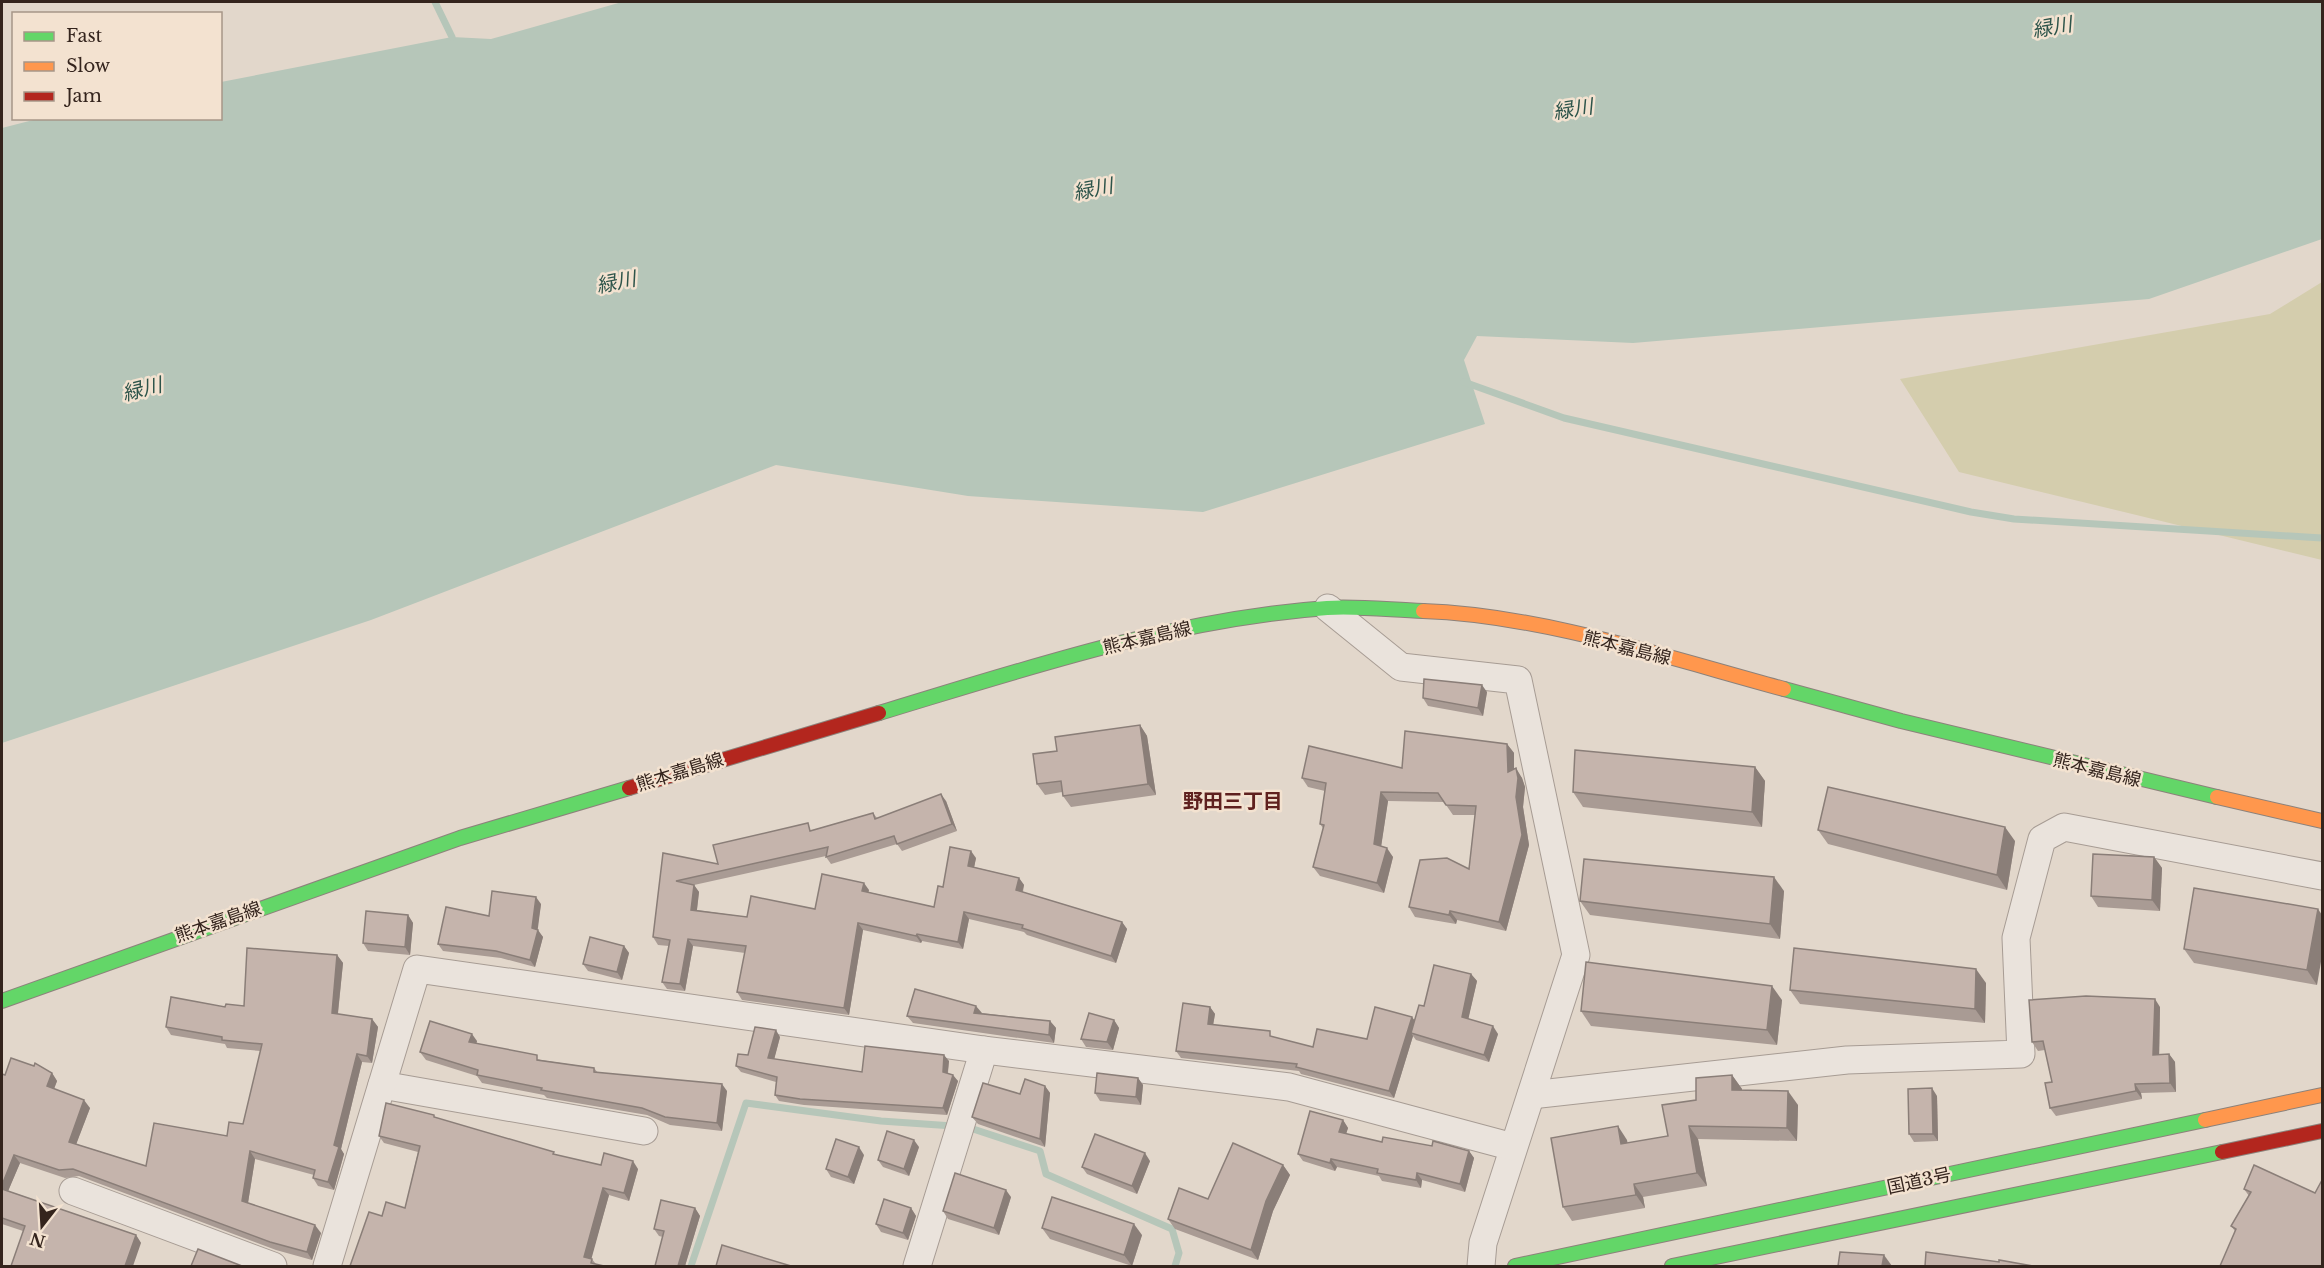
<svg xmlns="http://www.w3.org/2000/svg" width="2324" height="1268" font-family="'Libre Baskerville','Noto Sans JP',serif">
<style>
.green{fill:#d4cdad}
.water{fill:#b6c6b9}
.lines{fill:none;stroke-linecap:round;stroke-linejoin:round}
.stream{stroke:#b6c6b9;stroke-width:7}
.street-casing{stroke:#a79c94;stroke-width:29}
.fast-casing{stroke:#8c827b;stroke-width:16}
.slow-casing{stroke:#8c827b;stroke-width:16}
.jam-casing{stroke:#8c827b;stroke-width:16}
.street{stroke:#eae3dc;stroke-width:27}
.fast{stroke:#63d668;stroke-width:14}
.slow{stroke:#ff974d;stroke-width:14}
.jam{stroke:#b3261e;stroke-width:14}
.wall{fill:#a99b94}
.shaded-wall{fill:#8a7e78}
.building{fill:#c5b4ac;stroke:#8a7e78;stroke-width:1.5}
.labels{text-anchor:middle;stroke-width:5;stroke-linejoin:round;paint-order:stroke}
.street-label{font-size:18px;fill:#34241d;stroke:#f3e2d0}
.water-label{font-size:20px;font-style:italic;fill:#2d544a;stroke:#f3e2d0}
.neighbourhood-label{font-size:20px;font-weight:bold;fill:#5f201e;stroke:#f3e2d0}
</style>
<rect width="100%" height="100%" fill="#e2d7cb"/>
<polygon class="green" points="2322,282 2322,560 1959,472 1900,379 2270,314"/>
<polygon class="water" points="622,2 2322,2 2322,239 2149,299 1633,343 1477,336 1464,360 1485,424 1203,512 968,496 776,465 371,620 2,743 2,128 41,118 220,118 221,82 452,37 491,39"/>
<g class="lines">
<g class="stream">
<polyline points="435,2 452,37"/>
<polyline points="1464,382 1564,418 1971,512 2014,519 2322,538"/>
<polyline points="967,1127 1040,1151 1046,1174 1172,1229 1179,1253 1175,1266"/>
<polyline points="691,1266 746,1103 881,1121 953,1126"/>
</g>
<g class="street-casing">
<g id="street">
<polyline points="1328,608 1401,667 1518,680 1576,955 1483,1243 1481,1266"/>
<polyline points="382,1085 644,1131"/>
<polyline points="1531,1095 1847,1060 2021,1054 2016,938 2042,839 2064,827 2322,876"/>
<polyline points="73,1191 273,1266"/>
<polyline points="327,1266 417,969 984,1050 1289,1087 1513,1147"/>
<polyline points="917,1266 984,1050"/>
</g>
</g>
<g class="fast-casing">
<g id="fast">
<polyline points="1784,689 1901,721 2217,797"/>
<path d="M879,713C1025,669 1173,619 1327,608C1358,606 1391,610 1423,611"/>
<polyline points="2,1001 460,838 629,788"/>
<polyline points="1515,1266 2205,1120"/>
<polyline points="1672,1266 2222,1152"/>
</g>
</g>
<g class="slow-casing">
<g id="slow">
<path d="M1423,611C1541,615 1669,658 1784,689"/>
<polyline points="2217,797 2322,821"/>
<polyline points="2205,1120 2322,1095"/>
</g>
</g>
<g class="jam-casing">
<g id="jam">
<polyline points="629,788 879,713"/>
<polyline points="2222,1152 2322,1131"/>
</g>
</g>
<use href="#street" class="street"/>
<use href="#fast" class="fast"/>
<use href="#slow" class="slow"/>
<use href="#jam" class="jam"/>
</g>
<g class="wall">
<polygon points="1487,692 1483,716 1428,706 1423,698"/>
<polygon points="1140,725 1147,736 1156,795 1071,807 1063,796 1062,792 1045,795 1037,784 1057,751"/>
<polygon points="1507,744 1514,753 1514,769 1522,778 1525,787 1523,807 1529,845 1506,931 1457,920 1456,924 1415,917 1409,907 1469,869 1475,815 1453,815 1444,802 1388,801 1381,846 1393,857 1384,893 1320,876 1313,867 1323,828 1320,824 1325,791 1308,787 1302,778 1402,768"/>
<polygon points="1755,767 1765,781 1762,827 1583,807 1573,792"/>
<polygon points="946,801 957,831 902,851 897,844 831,864 826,857 826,856 694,885 699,892 697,910 747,917 815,909 869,890 868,892 934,907 943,887 976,858 974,867 1019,878 1024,885 1023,892 1122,922 1127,929 1116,963 1027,935 1024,932 969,919 963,949 922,941 921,943 863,930 849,1015 742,1000 737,992 745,953 693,946 685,991 667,989 662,982 669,946 658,945 653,937 663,853 718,864 813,830 873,813 877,818"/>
<polygon points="1818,830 2015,841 2007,890 1828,844"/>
<polygon points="2154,857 2162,868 2160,911 2098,907 2091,896"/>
<polygon points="1784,891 1780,939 1590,915 1580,901"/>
<polygon points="541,904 537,930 543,937 535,967 501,958 443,951 438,944 489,916"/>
<polygon points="2318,909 2317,985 2194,963 2184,949"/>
<polygon points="408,915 413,923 410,955 368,951 363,943"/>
<polygon points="624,946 629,953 622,980 588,971 583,964"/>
<polygon points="337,955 343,963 338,1014 372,1019 378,1027 372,1063 362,1062 341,1149 344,1154 334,1190 318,1186 313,1178 314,1175 255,1159 248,1203 321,1233 312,1260 276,1250 79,1176 65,1178 20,1163 8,1191 136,1235 141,1243 23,1231 2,1224 2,1074 5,1075 52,1073 57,1081 54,1089 90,1108 76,1144 146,1166 227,1136 243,1124 261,1051 227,1048 225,1044 171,1035 166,1027 244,1006"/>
<polygon points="1471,974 1477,981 1468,1019 1498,1034 1489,1062 1416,1040 1413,1036 1394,1098 1301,1074 1299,1071 1181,1058 1176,1051 1210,1007 1215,1014 1213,1025 1313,1047 1367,1039 1412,1017 1414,1020 1424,1006"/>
<polygon points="1986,983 1985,1023 1800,1004 1790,990"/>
<polygon points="1782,1000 1777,1045 1591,1026 1581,1011"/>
<polygon points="2160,1007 2159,1054 2169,1054 2175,1062 2176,1092 2141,1093 2142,1099 2056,1116 2050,1108 2052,1082 2045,1050 2038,1051 2032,1042"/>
<polygon points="982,1013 1050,1021 1056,1028 1054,1043 913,1023 907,1016"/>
<polygon points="1114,1020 1119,1028 1113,1050 1086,1047 1081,1039"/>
<polygon points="780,1037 774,1059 862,1072 949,1061 948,1073 958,1081 947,1115 804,1105 779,1101 775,1095 776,1082 741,1072 736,1066 748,1055"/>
<polygon points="477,1041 476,1043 541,1060 594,1068 598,1073 727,1091 722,1131 670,1125 647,1115 547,1098 544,1095 482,1083 477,1076 426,1060 420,1052"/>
<polygon points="1732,1075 1742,1089 1742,1090 1798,1105 1797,1141 1698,1139 1707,1186 1643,1197 1645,1208 1572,1221 1563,1207 1627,1140 1627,1143 1668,1136 1696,1100"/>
<polygon points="1138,1078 1143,1085 1141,1105 1100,1101 1095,1093"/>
<polygon points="1045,1086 1050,1093 1045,1147 978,1124 972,1117 1020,1094"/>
<polygon points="1937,1096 1938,1141 1914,1142 1909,1134"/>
<polygon points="436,1118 556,1155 601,1165 638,1169 629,1201 609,1195 591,1258 596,1264 382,1216 405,1208 418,1152 384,1143 379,1136"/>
<polygon points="1343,1120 1348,1128 1346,1134 1382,1142 1432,1146 1469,1151 1474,1158 1465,1192 1422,1180 1421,1188 1382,1181 1379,1176 1337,1167 1335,1171 1303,1161 1298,1154"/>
<polygon points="919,1147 909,1176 883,1167 878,1160"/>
<polygon points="864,1155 854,1184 831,1177 826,1169"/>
<polygon points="1150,1161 1137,1194 1087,1174 1082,1167"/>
<polygon points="1283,1165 1290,1175 1273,1211 1258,1260 1175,1229 1168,1219 1208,1199"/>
<polygon points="2244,1189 2315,1193 2322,1266 2235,1231 2231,1226 2249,1196"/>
<polygon points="1011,1197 999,1235 948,1219 943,1211"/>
<polygon points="695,1208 700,1216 685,1266 655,1266 663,1237 659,1236 654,1229"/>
<polygon points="911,1208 916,1216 908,1240 881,1232 876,1224"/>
<polygon points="1042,1228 1142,1235 1132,1266 1050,1239"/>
</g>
<g class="shaded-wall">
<polygon points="1482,685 1487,692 1483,716 1478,708"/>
<polygon points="1140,725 1147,736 1156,795 1148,784"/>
<polygon points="1507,744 1514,753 1514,781 1508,772"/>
<polygon points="1755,767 1765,781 1762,827 1752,812"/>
<polygon points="1516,768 1522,778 1525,787 1523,807 1529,845 1506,931 1499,922 1516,797"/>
<polygon points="1381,792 1388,801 1380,854 1374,844"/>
<polygon points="941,794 946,801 957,831 952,824"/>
<polygon points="2005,827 2015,841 2007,890 1997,875"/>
<polygon points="1387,848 1393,857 1384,893 1377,883"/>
<polygon points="971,851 976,858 973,873 968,866"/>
<polygon points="2154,857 2162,868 2160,911 2152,900"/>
<polygon points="1774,877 1784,891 1780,939 1770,924"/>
<polygon points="1019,878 1024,885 1021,897 1016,890"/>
<polygon points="864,883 869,890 867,898 862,891"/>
<polygon points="694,885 699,892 696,917 691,910"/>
<polygon points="536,897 541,904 537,935 532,928"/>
<polygon points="2318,909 2322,915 2322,956 2317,985 2307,970"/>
<polygon points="1450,911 1457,920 1456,924 1449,915"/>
<polygon points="964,912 969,919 963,949 958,942"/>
<polygon points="408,915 413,923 410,955 405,947"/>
<polygon points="1122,922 1127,929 1116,963 1111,956"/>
<polygon points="858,923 863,930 849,1015 844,1008"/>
<polygon points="538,930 543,937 535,967 530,960"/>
<polygon points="917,934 922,941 921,943 916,936"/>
<polygon points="688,939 693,946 685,991 680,984"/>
<polygon points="624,946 629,953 622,980 617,972"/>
<polygon points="337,955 343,963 337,1021 332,1013"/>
<polygon points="1976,969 1986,983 1985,1023 1975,1009"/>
<polygon points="1471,974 1477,981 1467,1025 1462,1017"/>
<polygon points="1772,986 1782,1000 1777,1045 1767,1030"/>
<polygon points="2155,999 2160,1007 2159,1063 2153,1055"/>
<polygon points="976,1006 982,1013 980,1021 974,1013"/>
<polygon points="1210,1007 1215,1014 1212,1031 1208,1024"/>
<polygon points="1412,1017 1417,1024 1411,1033 1413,1036 1394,1098 1389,1091"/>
<polygon points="372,1019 378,1027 372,1063 367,1056"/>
<polygon points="1114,1020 1119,1028 1113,1050 1107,1042"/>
<polygon points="1050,1021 1056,1028 1054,1043 1049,1035"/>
<polygon points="1493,1026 1498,1034 1489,1062 1484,1055"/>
<polygon points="776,1030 780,1037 773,1064 768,1058"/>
<polygon points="472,1034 477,1041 475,1049 469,1042"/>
<polygon points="357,1054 362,1062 341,1149 344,1154 334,1190 328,1182 334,1145"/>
<polygon points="2169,1054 2175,1062 2176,1092 2170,1083"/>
<polygon points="944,1055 949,1061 947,1078 943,1072"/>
<polygon points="52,1073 57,1081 52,1094 47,1086"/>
<polygon points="953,1075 958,1081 947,1115 943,1108"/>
<polygon points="1732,1075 1742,1089 1742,1103 1732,1090"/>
<polygon points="1138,1078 1143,1085 1141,1105 1136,1097"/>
<polygon points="722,1084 727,1091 722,1131 717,1123"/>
<polygon points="2135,1084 2141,1093 2142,1099 2136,1091"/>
<polygon points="1045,1086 1050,1093 1045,1147 1040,1139"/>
<polygon points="1932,1088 1937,1096 1938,1141 1933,1134"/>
<polygon points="1788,1091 1798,1105 1797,1141 1787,1128"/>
<polygon points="84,1100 90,1108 74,1150 69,1142"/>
<polygon points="1343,1120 1348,1128 1344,1140 1339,1132"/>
<polygon points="1618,1126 1627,1140 1630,1157 1621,1144"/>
<polygon points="1689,1126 1698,1139 1707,1186 1697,1173"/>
<polygon points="914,1140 919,1147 909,1176 904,1169"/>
<polygon points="859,1147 864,1155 854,1184 848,1177"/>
<polygon points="250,1151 255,1159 247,1209 242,1201"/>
<polygon points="1469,1151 1474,1158 1465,1192 1460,1184"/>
<polygon points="1145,1153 1150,1161 1137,1194 1132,1186"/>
<polygon points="14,1155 20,1163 6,1196 2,1190 2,1185"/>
<polygon points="1331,1159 1337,1167 1335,1171 1330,1163"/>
<polygon points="633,1161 638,1169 629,1201 624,1193"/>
<polygon points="1283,1165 1290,1175 1273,1211 1258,1260 1251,1250 1266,1201"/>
<polygon points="1417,1173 1422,1180 1421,1188 1416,1180"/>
<polygon points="1634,1184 1643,1197 1645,1208 1636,1195"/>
<polygon points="603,1188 609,1195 590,1264 584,1257"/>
<polygon points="1006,1190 1011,1197 999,1235 994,1228"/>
<polygon points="695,1208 700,1216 685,1266 678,1266"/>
<polygon points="911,1208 916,1216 908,1240 903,1233"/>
<polygon points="1134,1224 1142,1235 1132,1266 1124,1255"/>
<polygon points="315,1225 321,1233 312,1260 307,1252"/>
<polygon points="136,1235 141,1243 133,1266 125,1266"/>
<polygon points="1884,1255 1892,1266 1882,1266"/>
</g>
<g class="building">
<polygon points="1424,679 1482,685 1478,708 1423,698"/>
<polygon points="1140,725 1148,784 1063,796 1061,781 1037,784 1033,754 1057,751 1055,737"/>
<polygon points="1405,731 1507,744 1508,772 1516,768 1518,778 1516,797 1522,835 1499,922 1450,911 1449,915 1409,907 1420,860 1447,858 1469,869 1476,806 1446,805 1438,793 1381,792 1374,844 1387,848 1377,883 1313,867 1324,825 1320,824 1326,783 1302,778 1309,746 1402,768"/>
<polygon points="1575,750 1755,767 1752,812 1573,792"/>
<polygon points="1828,787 2005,827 1997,875 1818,830"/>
<polygon points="941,794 952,824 897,844 894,836 826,857 828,847 676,881 694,885 691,910 747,917 751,896 815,909 822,874 864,883 862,891 934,907 938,886 943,887 950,847 971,851 968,866 1019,878 1016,890 1122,922 1111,956 1022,928 1023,925 964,912 958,942 917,934 916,936 858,923 844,1008 737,992 746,946 688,939 680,984 662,982 670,940 653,937 663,853 718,864 713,845 808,823 810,831 873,813 875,819"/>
<polygon points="2093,854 2154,857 2152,900 2091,896"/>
<polygon points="1584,859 1774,877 1770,924 1580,901"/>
<polygon points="2194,888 2318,909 2307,970 2184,949"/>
<polygon points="492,891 536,897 532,928 538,930 530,960 496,951 438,944 446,907 489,916"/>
<polygon points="366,911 408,915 405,947 363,943"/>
<polygon points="590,937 624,946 617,972 583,964"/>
<polygon points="247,948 337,955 332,1013 372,1019 367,1056 357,1054 334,1145 339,1147 328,1182 313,1178 315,1170 250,1151 242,1201 315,1225 307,1252 270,1242 73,1169 59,1170 14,1155 2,1185 2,1074 5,1075 11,1058 34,1066 35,1063 52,1073 47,1086 84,1100 69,1142 146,1166 154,1123 227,1136 229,1122 243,1124 262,1044 222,1040 222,1037 166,1027 171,997 225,1007 226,1004 244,1006"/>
<polygon points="1794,948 1976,969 1975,1009 1790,990"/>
<polygon points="1586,962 1772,986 1767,1030 1581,1011"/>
<polygon points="1434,965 1471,974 1462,1017 1493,1026 1484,1055 1411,1033 1419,1005 1424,1006"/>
<polygon points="915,989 976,1006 974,1013 1050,1021 1049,1035 907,1016"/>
<polygon points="2086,996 2155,999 2153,1055 2169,1054 2170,1083 2135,1084 2136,1091 2050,1108 2045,1083 2052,1082 2043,1041 2032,1042 2029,1000"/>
<polygon points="1183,1003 1210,1007 1208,1024 1270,1031 1270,1036 1313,1047 1317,1029 1367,1039 1375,1007 1412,1017 1389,1091 1296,1067 1297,1064 1176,1051"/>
<polygon points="1089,1013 1114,1020 1107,1042 1081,1039"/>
<polygon points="430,1021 472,1034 469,1042 537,1055 537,1060 594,1068 594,1072 722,1084 717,1123 665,1117 642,1108 541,1090 542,1088 477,1075 478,1070 420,1052"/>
<polygon points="755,1027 776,1030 768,1058 862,1072 865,1046 944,1055 943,1072 953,1075 943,1108 800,1099 775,1095 777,1077 736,1066 738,1054 748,1055"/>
<polygon points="1097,1073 1138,1078 1136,1097 1095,1093"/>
<polygon points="1732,1075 1732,1090 1788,1091 1787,1128 1689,1126 1697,1173 1634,1184 1636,1195 1563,1207 1551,1138 1618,1126 1621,1144 1668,1136 1662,1105 1696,1100 1696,1078"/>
<polygon points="1025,1079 1045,1086 1040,1139 972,1117 983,1083 1020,1094"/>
<polygon points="1932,1088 1933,1134 1909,1134 1908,1089"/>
<polygon points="386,1103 434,1115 434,1117 554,1152 553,1154 601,1165 604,1153 633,1161 624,1193 603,1188 584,1257 592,1259 591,1263 604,1266 350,1266 369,1212 382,1216 386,1202 405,1208 420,1146 379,1136"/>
<polygon points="1310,1111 1343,1120 1339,1132 1382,1142 1383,1137 1432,1146 1433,1141 1469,1151 1460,1184 1417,1173 1416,1180 1377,1173 1378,1169 1331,1159 1330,1163 1298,1154"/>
<polygon points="887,1131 914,1140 904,1169 878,1160"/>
<polygon points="1095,1134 1145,1153 1132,1186 1082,1167"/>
<polygon points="836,1139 859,1147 848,1177 826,1169"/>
<polygon points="1233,1143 1283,1165 1266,1201 1251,1250 1168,1219 1179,1188 1208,1199"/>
<polygon points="2254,1165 2315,1193 2322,1180 2322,1266 2220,1266 2236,1229 2231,1226 2251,1192 2244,1189"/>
<polygon points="955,1173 1006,1190 994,1228 943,1211"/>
<polygon points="2,1189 136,1235 125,1266 11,1266 25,1226 2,1218"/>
<polygon points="1052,1197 1134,1224 1124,1255 1042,1228"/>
<polygon points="884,1199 911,1208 903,1233 876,1224"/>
<polygon points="661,1200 695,1208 678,1266 655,1266 664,1231 654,1229"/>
<polygon points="722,1245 791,1266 716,1266"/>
<polygon points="198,1249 242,1266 191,1266"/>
<polygon points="1840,1252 1884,1255 1882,1266 1838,1266"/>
<polygon points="1926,1252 1999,1262 1999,1260 2033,1266 1925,1266"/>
</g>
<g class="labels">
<g class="street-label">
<text transform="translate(1147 638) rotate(-13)" y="6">熊本嘉島線</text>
<text transform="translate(1627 648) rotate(14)" y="6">熊本嘉島線</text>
<text transform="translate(2097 770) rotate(14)" y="6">熊本嘉島線</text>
<text transform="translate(680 772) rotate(-17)" y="6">熊本嘉島線</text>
<text transform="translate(218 922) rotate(-19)" y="6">熊本嘉島線</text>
<text transform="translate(1919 1181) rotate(-12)" y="6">国道3号</text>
</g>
<g class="water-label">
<text transform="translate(2052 27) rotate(-10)" y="7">緑川</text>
<text transform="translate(1573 109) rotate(-9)" y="7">緑川</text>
<text transform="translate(1093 189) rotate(-11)" y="7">緑川</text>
<text transform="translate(616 282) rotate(-11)" y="7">緑川</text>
<text transform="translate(142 389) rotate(-14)" y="7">緑川</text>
</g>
<g class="neighbourhood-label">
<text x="1233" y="808">野田三丁目</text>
</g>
</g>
<rect width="2324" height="1268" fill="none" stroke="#34241d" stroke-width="6"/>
<rect x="12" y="12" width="210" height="108" fill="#f3e2d0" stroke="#a79688" stroke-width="1.5"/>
<rect x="24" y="32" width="30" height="9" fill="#63d668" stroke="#a79688" stroke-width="1.5"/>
<text x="66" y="42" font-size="18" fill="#34241d">Fast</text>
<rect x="24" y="62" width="30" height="9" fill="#ff974d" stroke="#a79688" stroke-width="1.5"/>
<text x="66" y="72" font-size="18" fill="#34241d">Slow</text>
<rect x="24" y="92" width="30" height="9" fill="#b3261e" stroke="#a79688" stroke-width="1.5"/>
<text x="66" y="102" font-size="18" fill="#34241d">Jam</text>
<g transform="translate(42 1226) rotate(197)" stroke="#f3e2d0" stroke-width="4.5" paint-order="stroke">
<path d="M0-4.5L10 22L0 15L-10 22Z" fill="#34241d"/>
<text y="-9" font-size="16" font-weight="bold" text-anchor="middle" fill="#34241d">N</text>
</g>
</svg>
